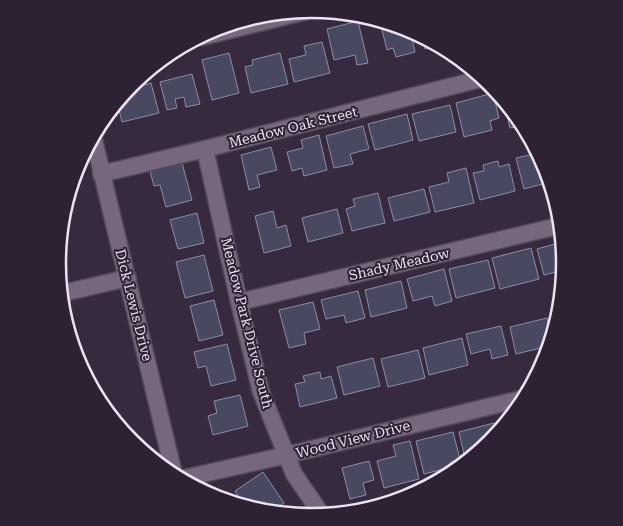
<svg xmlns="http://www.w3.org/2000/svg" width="623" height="526" font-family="'Roboto Serif',serif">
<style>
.building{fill:#484860;stroke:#8c8da8}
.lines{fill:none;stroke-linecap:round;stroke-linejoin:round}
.minor-casing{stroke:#54495a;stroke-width:19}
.minor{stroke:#76677d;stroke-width:16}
.labels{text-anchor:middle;stroke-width:4;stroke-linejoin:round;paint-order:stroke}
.street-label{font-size:14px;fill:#ece3f0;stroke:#2e2134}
.rim{fill:none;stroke:#ece3f0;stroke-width:2.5}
</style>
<rect width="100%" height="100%" fill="#382a3e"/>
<g class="building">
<polygon points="358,21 368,63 357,65 355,55 334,60 327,29"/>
<polygon points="380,22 410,29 415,52 396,57 393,48 387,50"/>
<polygon points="422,37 436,46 425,49"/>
<polygon points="322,42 330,73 294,82 289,59 306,55 304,46"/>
<polygon points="229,53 239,93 212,100 202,60"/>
<polygon points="280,53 288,84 251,93 245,67 253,65 252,60"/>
<polygon points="192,74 200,104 186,107 184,97 175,99 177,108 167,110 160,82"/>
<polygon points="151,83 159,113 122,122 118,105 128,89"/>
<polygon points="493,93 499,118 490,121 492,130 464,137 456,103"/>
<polygon points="504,102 520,126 510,128"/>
<polygon points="450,105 456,132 419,141 412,114"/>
<polygon points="407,114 413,140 375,150 368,124"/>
<polygon points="363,126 369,149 350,154 353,164 334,168 326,136"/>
<polygon points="319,135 327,170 304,176 302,168 292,171 287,152 303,148 301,140"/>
<polygon points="271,147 277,170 257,175 260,187 249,190 241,155"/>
<polygon points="538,153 547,166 550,182 524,189 516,158"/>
<polygon points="498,161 499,167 509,164 515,191 480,200 473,173 484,171 483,165"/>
<polygon points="182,163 192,200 166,207 160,185 154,186 150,171"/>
<polygon points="466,168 474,203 435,212 429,187 449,182 447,173"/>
<polygon points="424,189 430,212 394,221 388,198"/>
<polygon points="378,193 385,223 352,231 346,209 355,206 353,199"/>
<polygon points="337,209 343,233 308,242 302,218"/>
<polygon points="273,211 277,228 286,225 291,246 264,253 255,216"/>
<polygon points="197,213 204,243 178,249 170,220"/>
<polygon points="562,242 566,263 564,270 544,275 537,249"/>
<polygon points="531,248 539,279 500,289 492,258"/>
<polygon points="204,255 213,291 185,298 176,262"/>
<polygon points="488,260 495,288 456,298 449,269"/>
<polygon points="444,269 452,301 435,306 432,296 413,301 407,279"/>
<polygon points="401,281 407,308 371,317 365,290"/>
<polygon points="358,291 365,318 346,323 344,315 326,319 321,300"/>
<polygon points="214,300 223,335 199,341 190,306"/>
<polygon points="313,302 320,329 304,333 306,344 289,348 279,310"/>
<polygon points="547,318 551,336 549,346 516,354 510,327"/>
<polygon points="501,326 508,355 492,359 490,349 471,354 466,334"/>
<polygon points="462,338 468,365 429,375 423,348"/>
<polygon points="227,344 236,380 211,386 206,366 198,368 194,352"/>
<polygon points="418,350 425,378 388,387 381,359"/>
<polygon points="373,358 380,386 344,395 337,367"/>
<polygon points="320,372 321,379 331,376 337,398 300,407 295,384 305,382 303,376"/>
<polygon points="240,395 248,426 213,435 208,416 217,413 214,401"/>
<polygon points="494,423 497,434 491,443 469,458 465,459 459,432"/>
<polygon points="453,432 460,459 451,462 452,467 424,474 416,441"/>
<polygon points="410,441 419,479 384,488 377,461 396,456 393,445"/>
<polygon points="369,461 374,480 363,483 366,495 350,499 342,468"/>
<polygon points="263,472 284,503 274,510 258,507 254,502 250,505 243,504 235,491"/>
</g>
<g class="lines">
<g class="minor-casing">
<g id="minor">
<polyline points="202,37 315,9"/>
<polyline points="94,140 173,470"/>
<polyline points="205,149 239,302 261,392 294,474 322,515"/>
<polyline points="101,174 205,149 484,78"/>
<polyline points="63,293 128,278"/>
<polyline points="239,302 558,226"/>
<polyline points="185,478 287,455 521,399"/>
</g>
</g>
<use href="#minor" class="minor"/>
</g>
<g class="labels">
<g class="street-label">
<text transform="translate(293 127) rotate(-14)" y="5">Meadow Oak Street</text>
<text transform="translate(399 264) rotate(-13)" y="5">Shady Meadow</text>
<text transform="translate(134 305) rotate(76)" y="5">Dick Lewis Drive</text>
<text transform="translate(247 323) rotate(76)" y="5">Meadow Park Drive South</text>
<text transform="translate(353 439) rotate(-14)" y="5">Wood View Drive</text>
</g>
</g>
<path d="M0 0H623V526H0ZM66 263a245 245 0 1 1 490 0a245 245 0 1 1-490 0Z" fill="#2e2134" fill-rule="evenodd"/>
<path class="rim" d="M66 263a245 245 0 1 1 490 0a245 245 0 1 1-490 0Z"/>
</svg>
